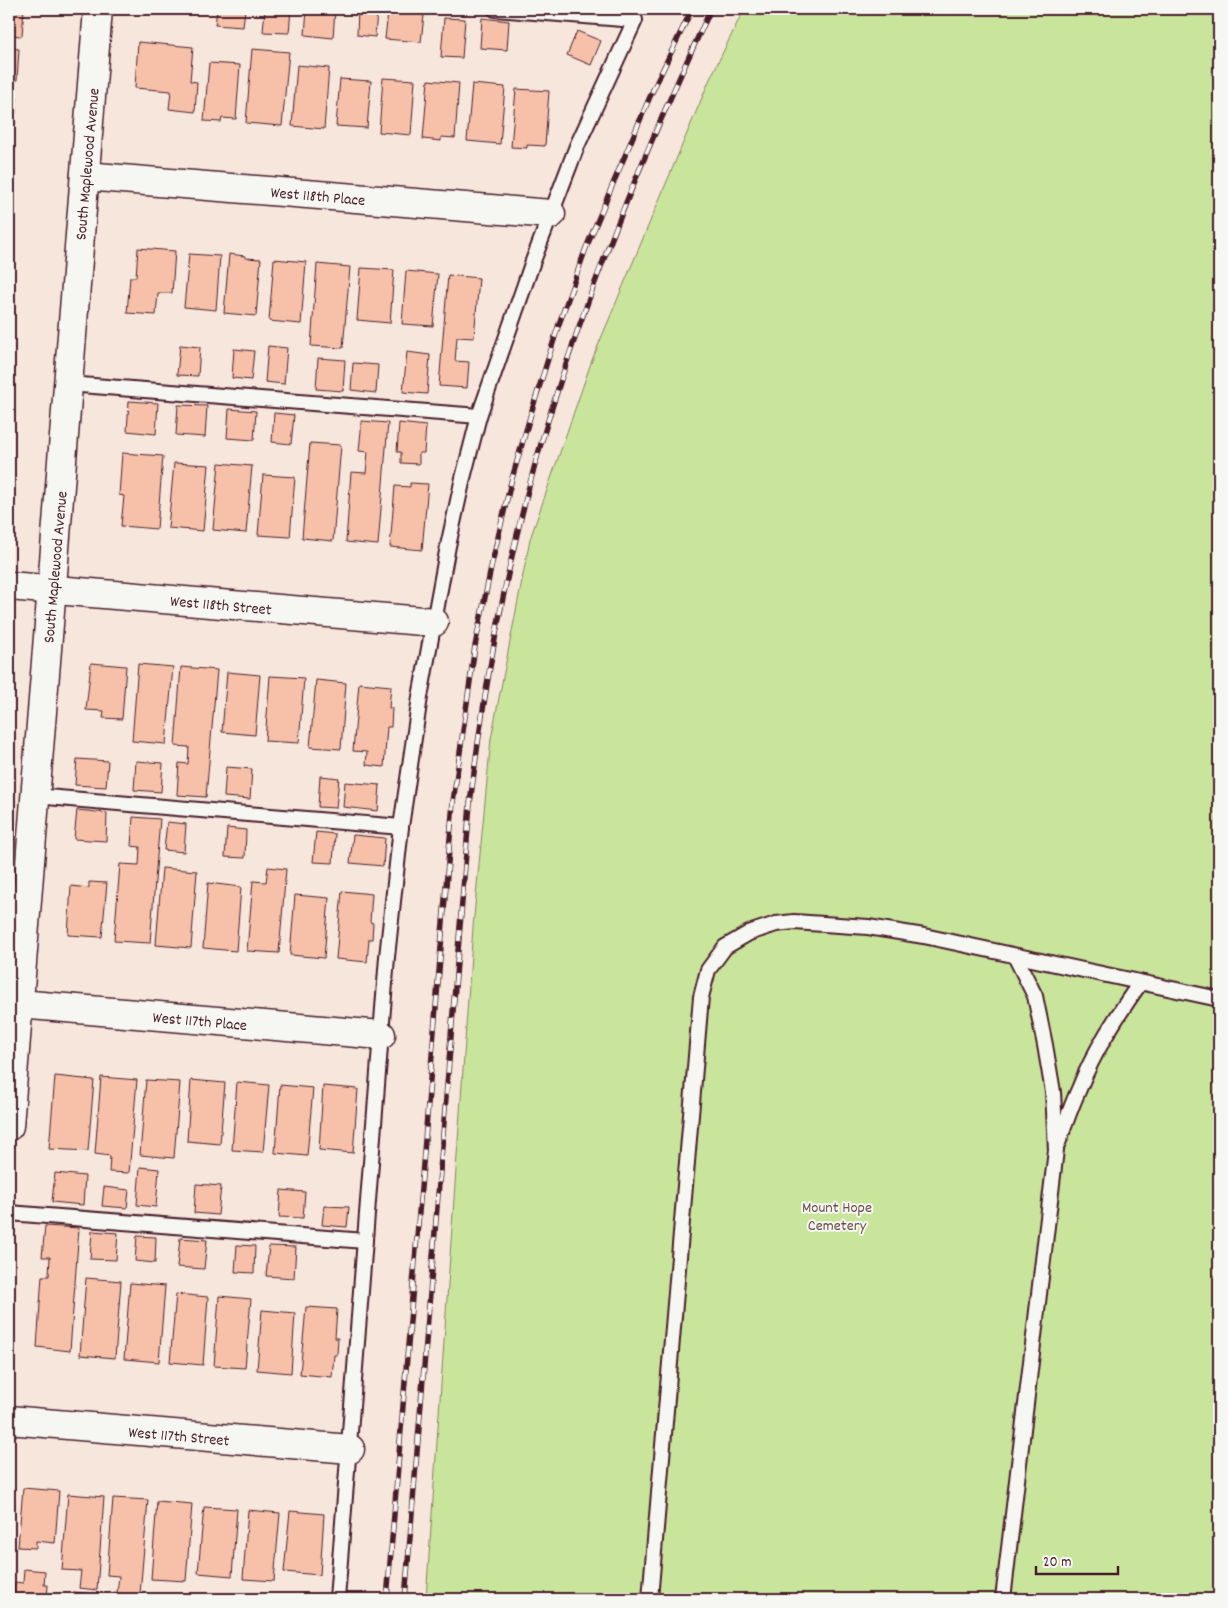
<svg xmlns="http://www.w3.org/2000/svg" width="1228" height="1608" font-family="Dekko,sans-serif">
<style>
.green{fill:#c9e49b;stroke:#8a8263}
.building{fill:#f7c1a9;stroke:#4a1f2b}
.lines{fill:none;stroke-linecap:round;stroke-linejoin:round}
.service-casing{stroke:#4a1f2b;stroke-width:18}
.minor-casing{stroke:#4a1f2b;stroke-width:31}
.service{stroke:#f6f6f2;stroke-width:14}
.minor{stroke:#f6f6f2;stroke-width:28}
.rail-casing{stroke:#4a1f2b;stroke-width:5.5}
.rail{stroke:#f6f6f2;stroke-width:4;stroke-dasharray:11;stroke-linecap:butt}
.labels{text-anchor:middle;stroke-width:4;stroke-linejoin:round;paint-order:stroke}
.street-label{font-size:16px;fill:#4a1f2b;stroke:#f6f6f2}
.park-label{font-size:16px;fill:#6a5047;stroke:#f6f6f2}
</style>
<rect width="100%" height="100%" fill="#f6e6dc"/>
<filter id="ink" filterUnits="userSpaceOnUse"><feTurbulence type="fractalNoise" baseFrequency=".02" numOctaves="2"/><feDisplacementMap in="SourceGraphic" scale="10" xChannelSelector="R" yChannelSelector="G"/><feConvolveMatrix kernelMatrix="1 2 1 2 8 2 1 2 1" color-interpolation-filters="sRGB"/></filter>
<g filter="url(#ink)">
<polygon class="green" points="744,9 1219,9 1219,1599 426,1599 473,927 491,739 530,539 592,360 709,81"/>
<g class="building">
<polygon points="9,9 24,9 22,36 9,35"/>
<polygon points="217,9 245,9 243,27 215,25"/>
<polygon points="265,9 291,9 289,33 263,32"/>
<polygon points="307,9 335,9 333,38 305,35"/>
<polygon points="358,9 377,11 375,37 357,35"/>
<polygon points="388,12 424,15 421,42 385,39"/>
<polygon points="444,18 465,19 462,58 441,57"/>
<polygon points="482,18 509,21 507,50 480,48"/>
<polygon points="577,31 601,41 591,65 567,55"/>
<polygon points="138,42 193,47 190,81 197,82 195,112 169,109 171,91 135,88"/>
<polygon points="9,48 19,49 17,81 9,81"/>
<polygon points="252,49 289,52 282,126 246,123"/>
<polygon points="209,63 240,65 236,119 222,118 221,122 204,121"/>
<polygon points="297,65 329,68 324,129 292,126"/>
<polygon points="383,78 415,80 411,135 379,132"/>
<polygon points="340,79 371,81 367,128 336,126"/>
<polygon points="428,80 459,83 455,138 441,137 441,141 423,139"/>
<polygon points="472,84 505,87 500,144 467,141"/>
<polygon points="516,89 549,91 545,146 527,145 527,148 511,147"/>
<polygon points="9,90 12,90 11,97 17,98 14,131 9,131"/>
<polygon points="9,159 12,159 9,192"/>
<polygon points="138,248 175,251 172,293 158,293 156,315 127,313 130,277 136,277"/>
<polygon points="189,254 220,256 216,310 184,307"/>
<polygon points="229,254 245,256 245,258 261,259 256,316 224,313"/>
<polygon points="274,259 306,262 301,324 269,321"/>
<polygon points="317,264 350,267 343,348 311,346"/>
<polygon points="361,268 394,270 390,323 357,320"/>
<polygon points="406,271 438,274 433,326 402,324"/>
<polygon points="448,275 479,278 474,338 457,337 455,361 469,362 467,388 439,386"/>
<polygon points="180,345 200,347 198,376 177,375"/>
<polygon points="268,346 287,348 284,384 265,382"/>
<polygon points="234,349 254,351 251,380 232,378"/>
<polygon points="407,352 430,355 427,394 403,392"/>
<polygon points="318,358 345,360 343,391 316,389"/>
<polygon points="353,363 378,365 376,393 351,390"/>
<polygon points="129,401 158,403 156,434 127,431"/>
<polygon points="178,405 207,406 205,437 176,435"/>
<polygon points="229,409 256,411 254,440 227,438"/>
<polygon points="274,413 294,415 291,444 272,442"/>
<polygon points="362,421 388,423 378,545 346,542 351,472 366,473 368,452 359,451"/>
<polygon points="399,423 426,426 424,453 419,453 419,464 401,463 401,452 397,452"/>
<polygon points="310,443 341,445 333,541 302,538"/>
<polygon points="122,453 163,456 157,529 121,526 124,496 119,495"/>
<polygon points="174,463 209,465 203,531 168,528"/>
<polygon points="219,463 252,466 246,533 213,530"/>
<polygon points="263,475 295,477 290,537 258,535"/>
<polygon points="410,483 428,484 422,550 390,547 395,486 410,487"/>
<polygon points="91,663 126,666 122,719 103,718 104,711 86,710"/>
<polygon points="138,664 173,667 166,744 132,741"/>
<polygon points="181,667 217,670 206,797 177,795 179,763 188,764 189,747 175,746"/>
<polygon points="227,672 260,675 255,735 222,732"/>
<polygon points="270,676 304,678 299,743 265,741"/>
<polygon points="316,680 346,683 341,749 310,747"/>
<polygon points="359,683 391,686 389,708 392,708 391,727 387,727 384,767 366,765 367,752 353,751"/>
<polygon points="77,759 108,761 106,787 75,785"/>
<polygon points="136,761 163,763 161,792 134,790"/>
<polygon points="226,767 252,769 250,799 224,797"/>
<polygon points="320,776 339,778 336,808 318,807"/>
<polygon points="345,782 380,785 378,811 343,807"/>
<polygon points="77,810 107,813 106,841 74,839"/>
<polygon points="133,817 160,819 150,943 114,941 120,864 139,865 140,847 131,846"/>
<polygon points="167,822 186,824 184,852 164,850"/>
<polygon points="227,828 246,830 245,858 225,857"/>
<polygon points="316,832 335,834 333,863 313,862"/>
<polygon points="353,835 385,838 383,866 350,863"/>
<polygon points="268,867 286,869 279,953 247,951 253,881 266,882"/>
<polygon points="162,868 197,871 191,948 156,945"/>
<polygon points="89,882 107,883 102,937 68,935 71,886 89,888"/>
<polygon points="208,883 241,887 236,951 203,948"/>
<polygon points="342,891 372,894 370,922 373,923 372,939 369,939 367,962 336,959"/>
<polygon points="295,895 329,898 324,958 290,955"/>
<polygon points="55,1076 94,1080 88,1151 49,1149"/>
<polygon points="101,1077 137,1080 129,1173 109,1172 110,1156 95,1154"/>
<polygon points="146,1080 180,1082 174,1158 140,1155"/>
<polygon points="191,1080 225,1083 220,1144 187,1141"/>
<polygon points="237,1082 269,1085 263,1152 232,1150"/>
<polygon points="280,1085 313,1088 307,1156 275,1153"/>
<polygon points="323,1086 358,1089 353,1153 319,1150"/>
<polygon points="140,1167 159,1169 156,1207 137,1205"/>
<polygon points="55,1173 85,1176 83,1205 52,1202"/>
<polygon points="196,1184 221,1186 218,1215 194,1213"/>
<polygon points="104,1187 129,1190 127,1208 102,1206"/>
<polygon points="281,1190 305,1192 303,1218 279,1217"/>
<polygon points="324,1206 349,1207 347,1227 322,1225"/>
<polygon points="45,1226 79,1228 70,1351 37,1347 42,1276 49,1276 50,1257 42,1257"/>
<polygon points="92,1231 118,1233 116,1260 90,1259"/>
<polygon points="137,1236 156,1237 155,1263 135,1261"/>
<polygon points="180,1238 207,1240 204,1269 177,1267"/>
<polygon points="237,1245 255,1246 254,1273 235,1272"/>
<polygon points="269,1246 296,1247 294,1278 266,1276"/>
<polygon points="86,1278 121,1281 115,1358 80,1355"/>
<polygon points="130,1283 165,1286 159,1362 124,1359"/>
<polygon points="176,1294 208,1297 203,1365 170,1362"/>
<polygon points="219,1296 251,1299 245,1368 214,1366"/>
<polygon points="306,1307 337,1309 335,1338 338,1338 337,1355 334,1355 332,1377 300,1374"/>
<polygon points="262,1310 295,1313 291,1373 257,1370"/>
<polygon points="23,1488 59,1491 55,1543 36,1541 36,1548 18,1547"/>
<polygon points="68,1494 104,1497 97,1590 79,1588 81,1571 62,1570"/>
<polygon points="113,1498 148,1500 140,1594 144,1594 144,1599 113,1599 114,1592 117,1593 119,1576 107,1575"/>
<polygon points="157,1501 192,1504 186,1581 151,1579"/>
<polygon points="204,1507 237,1509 232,1576 198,1573"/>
<polygon points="248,1510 280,1513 274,1581 243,1579"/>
<polygon points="290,1511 324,1514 320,1575 284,1572"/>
<polygon points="24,1569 45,1571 44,1585 48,1585 47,1599 14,1599 15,1582 23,1583"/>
<polygon points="73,1592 98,1594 97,1599 73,1599"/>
<polygon points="161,1596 186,1598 186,1599 161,1599"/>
</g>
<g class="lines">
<g class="service-casing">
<g id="service">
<polyline points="68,384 479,416"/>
<polyline points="35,796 401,827"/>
<path d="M1058,1143C1065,1125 1071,1106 1079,1089C1094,1051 1117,1016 1140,983"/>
<polyline points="9,1213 365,1241"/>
<polyline points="337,1599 387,957 401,827 420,697 448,546 463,478 479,416 533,261 577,146 635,20 495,9"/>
<polyline points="650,1599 701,997 708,970 725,947 749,933 776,924 794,922 868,927 924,936 1219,999"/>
<polyline points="1003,1599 1056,1150 1053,1092 1045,1045 1035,996 1015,956"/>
</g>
</g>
<g class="minor-casing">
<g id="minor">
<polyline points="85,176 551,214"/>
<polyline points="9,586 434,622"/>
<polyline points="19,1004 381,1035"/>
<polyline points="9,1126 98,9"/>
<polyline points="9,1420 350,1449"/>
</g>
</g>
<use href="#service" class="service"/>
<use href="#minor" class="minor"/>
<g class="rail-casing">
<g id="rail">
<polyline points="387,1599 453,802 475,646 492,563 511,482 532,410 559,324 586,248 618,172 652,92 692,9"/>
<path d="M405,1599L470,804C486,672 510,541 550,414C593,275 649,141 711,9"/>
</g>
</g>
<use href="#rail" class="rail"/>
</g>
</g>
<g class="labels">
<g class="street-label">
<text transform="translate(86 164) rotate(-85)" y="6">South Maplewood Avenue</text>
<text transform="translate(318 195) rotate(5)" y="6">West 118th Place</text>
<text transform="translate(54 567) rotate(-85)" y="6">South Maplewood Avenue</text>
<text transform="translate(221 604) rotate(5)" y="6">West 118th Street</text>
<text transform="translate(200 1020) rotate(5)" y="6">West 117th Place</text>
<text transform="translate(179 1435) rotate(5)" y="6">West 117th Street</text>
</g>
<g class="park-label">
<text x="837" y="1212">Mount Hope<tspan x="837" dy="18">Cemetery</tspan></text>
</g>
</g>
<rect width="1228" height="1608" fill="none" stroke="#f6f6f2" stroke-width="30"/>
<rect x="15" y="15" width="1198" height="1578" fill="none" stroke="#4a1f2b" stroke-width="2" filter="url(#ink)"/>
<path d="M1036 1566v8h82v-8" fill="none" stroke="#4a1f2b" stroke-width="2.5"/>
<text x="1043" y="1566" font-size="15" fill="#4a1f2b" stroke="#f6f6f2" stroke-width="4" paint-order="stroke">20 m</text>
</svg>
